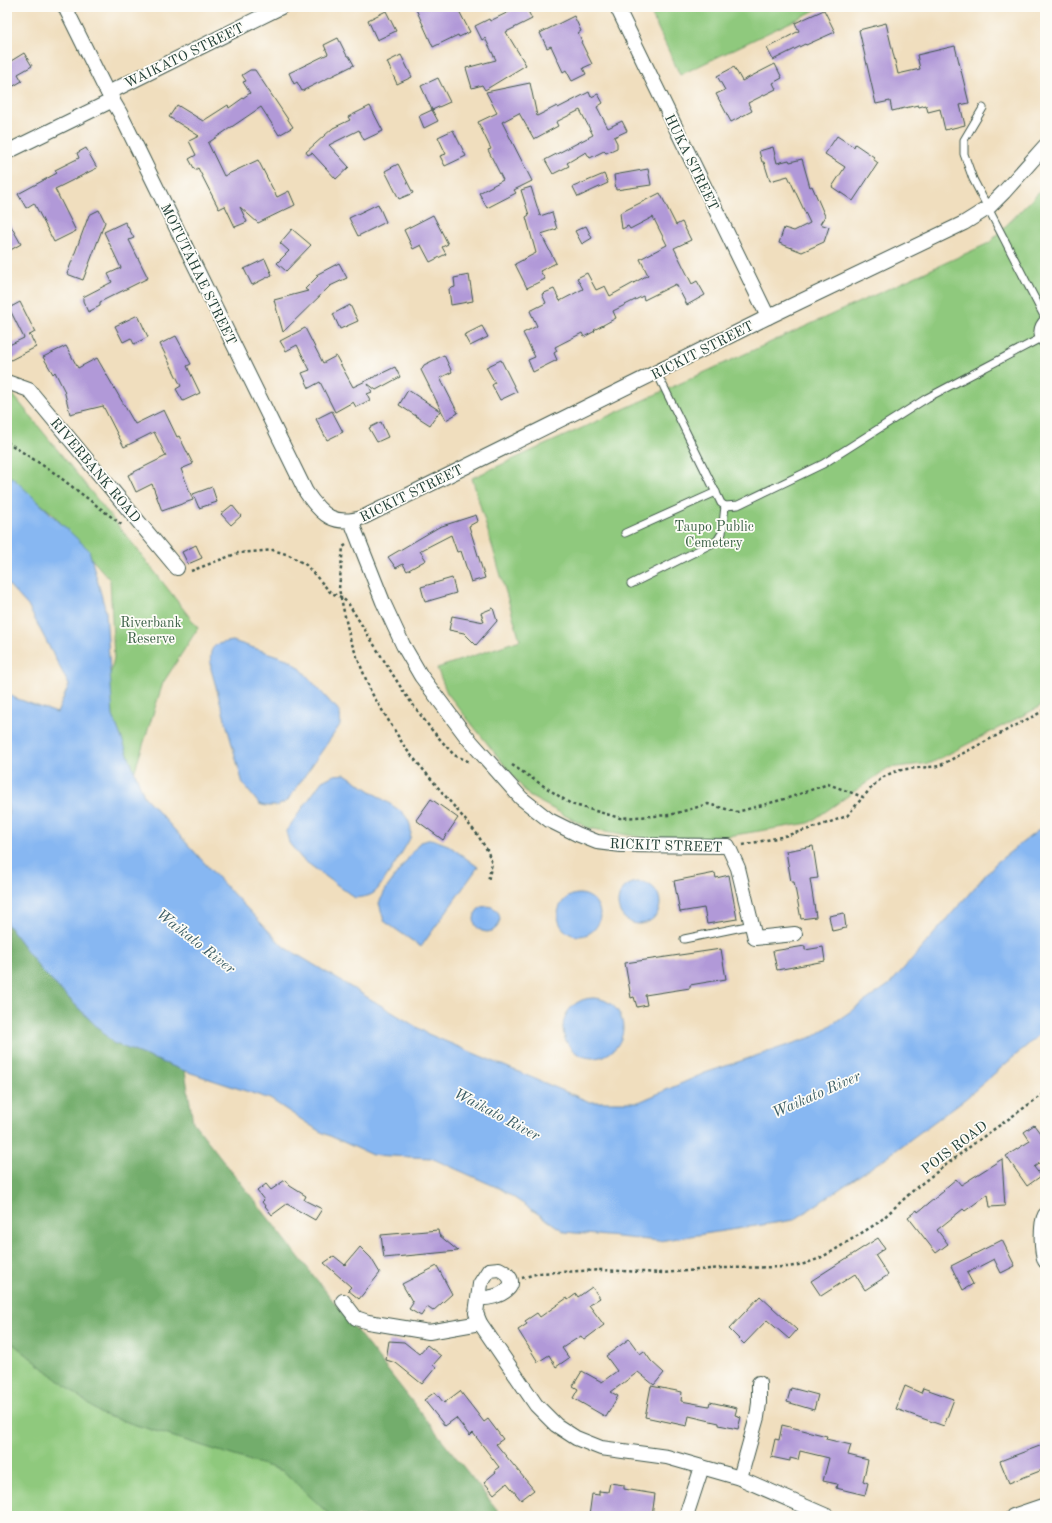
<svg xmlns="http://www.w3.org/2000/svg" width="1052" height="1523" font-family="'Old Standard TT',serif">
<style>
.green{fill:#8fc97d;stroke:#578358}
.forest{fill:#73ad6c;stroke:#497550}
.water{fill:#87b7f2;stroke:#537a93}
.building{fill:#b199d8}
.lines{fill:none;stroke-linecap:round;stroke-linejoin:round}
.service-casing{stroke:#3e5549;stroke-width:9}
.minor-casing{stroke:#3e5549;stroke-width:16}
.path{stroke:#3e5549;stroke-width:2.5;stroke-dasharray:3 3;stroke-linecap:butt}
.service{stroke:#fff;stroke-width:7}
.minor{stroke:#fff;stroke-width:14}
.labels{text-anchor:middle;stroke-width:3.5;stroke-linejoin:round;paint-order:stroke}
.street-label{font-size:14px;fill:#1f3d34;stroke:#fdfcf7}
.park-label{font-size:14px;fill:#3b6046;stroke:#fdfcf7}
.water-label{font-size:15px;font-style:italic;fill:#395c64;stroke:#fdfcf7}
</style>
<rect width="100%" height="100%" fill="#fdfcf7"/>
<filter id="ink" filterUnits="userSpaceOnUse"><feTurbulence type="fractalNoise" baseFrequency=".025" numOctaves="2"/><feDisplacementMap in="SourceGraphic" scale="8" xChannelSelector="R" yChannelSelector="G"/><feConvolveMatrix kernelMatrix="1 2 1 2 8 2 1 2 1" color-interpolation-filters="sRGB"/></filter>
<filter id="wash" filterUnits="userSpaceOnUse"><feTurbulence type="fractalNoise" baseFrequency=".012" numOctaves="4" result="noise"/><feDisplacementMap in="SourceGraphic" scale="16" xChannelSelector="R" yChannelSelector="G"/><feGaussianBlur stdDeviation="0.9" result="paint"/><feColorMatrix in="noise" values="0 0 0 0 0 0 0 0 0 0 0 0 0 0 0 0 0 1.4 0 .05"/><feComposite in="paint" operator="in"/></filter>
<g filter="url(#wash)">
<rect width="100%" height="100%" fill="#f0debe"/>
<g class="green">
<polygon points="648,7 822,7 680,75"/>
<polygon points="1045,186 1045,704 931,763 888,768 809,823 678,844 588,828 529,796 447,693 437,668 520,640 472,478 989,243"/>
<polygon points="7,387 137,549 198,628 163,683 134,773 105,696 114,658 110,580 52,513 7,477"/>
<polygon points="7,1339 101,1414 283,1471 331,1516 7,1516"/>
</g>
<polygon class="forest" points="7,924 42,971 113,1043 185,1071 193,1122 502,1516 331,1516 283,1471 101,1414 7,1339"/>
<g class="water">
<polygon points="7,475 14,479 89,550 106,612 113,716 144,796 219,879 283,946 428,1034 590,1102 639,1102 705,1073 815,1036 890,984 996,863 1045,825 1045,1030 965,1099 888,1156 794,1220 659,1241 565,1232 501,1189 431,1158 372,1155 319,1131 270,1099 185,1071 113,1043 42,971 7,924 7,818 9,815 7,800 7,693 15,698 57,713 69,685 28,606 7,583"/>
<path d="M233,641L290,660L300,668L332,704C341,710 341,716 340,725L287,801L277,806H265L259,804L243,784L211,669C209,647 211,644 233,641Z"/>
<path d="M345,774L402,812C409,819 413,828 410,838C409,842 379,890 375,892C369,897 362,897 355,898L302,859L289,843L286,831L322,781L334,775Z"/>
<polygon points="432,839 448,845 478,867 421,947 384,921 379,903 386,889 420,842"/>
<circle cx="639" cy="903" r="21"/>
<circle cx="579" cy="915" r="21"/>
<circle cx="487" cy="919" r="13"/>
<circle cx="593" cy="1028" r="30"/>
</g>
<g id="blocks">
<g class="building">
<polygon points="415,7 457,7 470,32 459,37 458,35 433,47"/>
<polygon points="519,7 526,7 532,19 506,32 526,65 485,90 482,85 472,88 466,68 496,60 485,38 482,40 475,26 489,19 490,21"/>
<polygon points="824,10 835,32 806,45 805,44 773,60 767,48 799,31 795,23"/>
<polygon points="386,11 396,31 377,40 368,20"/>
<polygon points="574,16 581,31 578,33 582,41 581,42 592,64 583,68 586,74 572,81 566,70 563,72 551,46 547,48 540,33"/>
<polygon points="886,23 898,74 920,69 917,55 955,46 969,103 960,105 965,125 945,130 940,109 928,112 926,105 919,107 918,105 892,111 890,101 876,104 859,30"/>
<polygon points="338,38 347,56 349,56 354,65 302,91 297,82 294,84 289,73 328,54 324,45"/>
<polygon points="24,53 32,66 18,74 22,81 12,87 8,80 7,80 7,55 11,61"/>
<polygon points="401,55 412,77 397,84 387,62"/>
<polygon points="775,64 782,78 773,83 776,89 748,103 752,111 731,122 716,94 725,90 717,76 734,67 742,81"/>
<polygon points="250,70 255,70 293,127 279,135 261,107 208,143 224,176 258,160 277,197 289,191 295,205 258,223 240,207 247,222 235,227 225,206 219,209 198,168 195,170 189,159 196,155 189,141 199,136 169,117 177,105 203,121 228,105 229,108 250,93 243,82 246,81 242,75"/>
<polygon points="438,78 450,102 432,110 438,121 424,128 419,116 432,110 421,86"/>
<polygon points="530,83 537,116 557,106 558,108 589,92 591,97 598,94 603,103 597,107 608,128 622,121 627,131 614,137 617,143 617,148 606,153 604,151 590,158 586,152 567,163 569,166 553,174 545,160 593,135 580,110 556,122 558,126 534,139 519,113 502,122 532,181 514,190 516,193 487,208 479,193 503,180 488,150 491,149 478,122 497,113 486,92"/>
<polygon points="370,106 383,131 364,140 359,130 329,145 349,167 336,179 312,153 308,155 306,152 333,128 350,120 348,117"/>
<polygon points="453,130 466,156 445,166 440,156 446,154 438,137"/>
<polygon points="837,136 854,147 855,144 874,157 873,159 878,163 853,201 832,187 845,167 825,154"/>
<polygon points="773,147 777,163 789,160 790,162 802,159 810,187 812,186 825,216 820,224 829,227 824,242 802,252 779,243 784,228 794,231 810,223 788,176 770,181 764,162 762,162 759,151"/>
<polygon points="86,148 97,168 55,189 76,231 54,242 34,203 26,208 18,194 57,173 55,170 79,158 77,153"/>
<polygon points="398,164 413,193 399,199 385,171"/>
<polygon points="648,169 651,185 616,190 614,175"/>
<polygon points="604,174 608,183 578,197 573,187"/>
<polygon points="531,187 540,216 552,212 557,229 541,234 556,263 540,271 545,279 527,288 515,264 536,253 526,217 529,215 521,190"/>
<polygon points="660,193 676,225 682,222 691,240 674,248 692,284 697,281 705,295 687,305 676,284 644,300 643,296 613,311 616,318 594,330 595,331 584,337 582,333 555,347 557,351 554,353 557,360 533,372 528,360 535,357 523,333 537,326 530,311 546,303 542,294 554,289 560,301 583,289 577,278 587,273 596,290 605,286 610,296 648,275 640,259 667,245 653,217 630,229 628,226 622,229 620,213"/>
<polygon points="378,204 386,222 358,236 349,218"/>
<polygon points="99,210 105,222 83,280 67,274 89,215"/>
<polygon points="433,215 448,244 442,247 446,254 430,262 421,245 413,249 404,230"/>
<polygon points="7,219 21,244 7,252"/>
<polygon points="125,222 134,238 129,240 148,278 100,302 100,306 88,312 83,301 83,297 112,282 108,274 121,268 104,232"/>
<polygon points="586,226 592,238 582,244 575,231"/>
<polygon points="292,229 311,245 286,271 277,263 289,251 280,243"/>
<polygon points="265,259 272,275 252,285 244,269"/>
<polygon points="339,263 347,278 330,286 283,332 274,300 308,291 305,289 318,276 316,275"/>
<polygon points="469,275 473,301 451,305 449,289 455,287 454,278"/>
<polygon points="20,302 35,332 28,336 30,335 36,347 7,362 7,346 24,338 9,308"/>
<polygon points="350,305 358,321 340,329 333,314"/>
<polygon points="138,315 148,337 134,344 131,338 123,342 115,326"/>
<polygon points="482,326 488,337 470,346 464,335"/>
<polygon points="305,328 323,363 336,356 353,387 395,367 400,377 376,390 368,384 372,392 367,394 370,400 356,407 353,402 335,412 320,382 309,388 302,373 310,370 297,345 286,351 280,341"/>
<polygon points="176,336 191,364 187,366 200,393 183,401 176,389 181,386 160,344"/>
<polygon points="66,346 78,368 97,358 135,424 164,410 177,437 179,436 193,464 181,469 193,500 162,511 152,484 136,492 128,475 166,456 154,432 124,447 103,406 70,414 64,390 55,372 53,374 43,357"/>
<polygon points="444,355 452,372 440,378 458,413 446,420 421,370 424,365"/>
<polygon points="501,360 517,392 500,400 492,385 495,383 486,367"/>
<polygon points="408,390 440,411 430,425 399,405"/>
<polygon points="332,411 343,432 327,440 316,419"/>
<polygon points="381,422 388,437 377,442 369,428"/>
<polygon points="212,487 217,502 199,508 193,494"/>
<polygon points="232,505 241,516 231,525 221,514"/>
<polygon points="476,515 478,521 469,526 485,578 471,582 461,551 457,552 451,535 420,551 426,560 407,571 403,564 396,568 388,557 439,527"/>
<polygon points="196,545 202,558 188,564 182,552"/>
<polygon points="452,578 456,593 425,602 421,587"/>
<polygon points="493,608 497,621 476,645 464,633 449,630 452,616 484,622 481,613"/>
<polygon points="431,799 458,818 443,840 416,820"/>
<polygon points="813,846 818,878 810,879 816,917 801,919 794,882 791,882 786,851"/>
<polygon points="715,873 716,878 729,875 737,919 707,924 704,908 680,912 674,881"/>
<polygon points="844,913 846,928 832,931 829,916"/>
<polygon points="805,946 805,950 823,947 825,961 777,970 773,951"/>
<polygon points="721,949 726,979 690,985 690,988 645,995 647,1005 637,1007 634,997 631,998 625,963"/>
<polygon points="1034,1125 1040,1133 1045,1130 1045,1159 1034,1167 1041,1176 1027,1186 1006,1156 1030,1141 1024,1132"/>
<polygon points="1002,1159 1005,1206 990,1207 988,1194 965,1211 963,1209 937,1230 948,1244 936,1253 908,1217 917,1210 918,1212 944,1191 943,1190 956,1179 961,1185"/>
<polygon points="285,1180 290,1186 306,1196 304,1200 322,1209 315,1220 287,1204 272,1215 262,1202 264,1200 257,1191 266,1184 271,1190"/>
<polygon points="438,1230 439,1235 458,1251 384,1258 381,1235"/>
<polygon points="878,1238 885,1248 875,1255 888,1275 865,1290 855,1274 821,1296 811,1281"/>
<polygon points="1002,1240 1015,1266 1001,1273 994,1259 967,1273 973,1284 963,1290 951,1266"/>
<polygon points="360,1247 371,1258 380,1273 359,1299 348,1290 351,1287 324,1263 334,1256 345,1265"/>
<polygon points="437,1266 452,1294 433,1311 427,1307 421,1316 409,1309 413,1303 402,1284"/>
<polygon points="592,1287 600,1298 589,1305 604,1325 584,1340 581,1336 562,1348 569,1358 556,1367 549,1355 538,1362 518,1330 527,1324 525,1321 537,1313 540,1317 567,1298 568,1300 576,1294 578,1297"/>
<polygon points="760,1296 797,1330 789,1339 767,1320 744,1344 729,1329"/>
<polygon points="629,1339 640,1354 644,1351 651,1361 664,1373 654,1385 638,1372 611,1392 618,1396 606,1417 573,1398 578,1389 573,1386 582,1371 602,1382 617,1371 606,1356"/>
<polygon points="389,1341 404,1342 419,1354 427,1345 441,1356 433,1365 436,1367 422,1384 396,1363 386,1360"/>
<polygon points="651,1386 682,1392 681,1401 709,1406 710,1402 737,1408 735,1415 741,1417 738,1429 719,1425 719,1423 689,1416 687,1426 645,1417"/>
<polygon points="905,1386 921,1393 923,1388 954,1399 944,1426 896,1409"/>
<polygon points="791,1388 818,1395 814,1410 787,1402"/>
<polygon points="460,1391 484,1422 488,1419 503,1439 496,1444 534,1490 521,1500 507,1483 494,1494 484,1482 496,1472 495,1470 499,1467 473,1433 470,1436 456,1418 445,1426 424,1400 435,1392 444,1403"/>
<polygon points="782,1425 827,1436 826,1439 851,1445 848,1455 868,1460 863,1481 868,1483 865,1495 836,1488 837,1484 823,1481 829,1458 800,1451 798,1460 790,1458 790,1461 771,1457 775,1439 779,1440"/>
<polygon points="1045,1444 1045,1469 1009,1483 1000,1461"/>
<polygon points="610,1483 624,1485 624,1489 655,1494 652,1516 589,1516 592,1494 599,1495 599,1491 608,1492"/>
</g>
</g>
</g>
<g filter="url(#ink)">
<use href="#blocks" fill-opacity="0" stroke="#3e5549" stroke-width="1"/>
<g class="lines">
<g class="service-casing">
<g id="service">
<polyline points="983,108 964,140 964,154 973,179 1045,318"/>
<path d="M1045,318C1036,326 1035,337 1045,345"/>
<polyline points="657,373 721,503 725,506 738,505 823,464 927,398 1039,339"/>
<polyline points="625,533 716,492"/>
<polyline points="631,584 717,541 722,533 725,506"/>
<polyline points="684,939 752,925"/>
</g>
</g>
<g class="minor-casing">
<g id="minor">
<path d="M65,7L104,86L120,113L306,492C322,516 335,527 364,517L768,317L964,223L988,208L1004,192L1045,146"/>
<polyline points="617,7 768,317"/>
<polyline points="108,93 281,7"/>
<polyline points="7,152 113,100"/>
<polyline points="7,382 29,390 177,568"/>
<polyline points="351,521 383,602 403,645 421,676 466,736 521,798 549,820 577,834 597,842 621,845 728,846 738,868 755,938 795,934"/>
<path d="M1045,1215C1040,1224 1041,1252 1045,1261"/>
<path d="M479,1298C498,1300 528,1284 499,1269L489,1270L480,1284L476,1313L480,1323L536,1405L556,1425L576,1438L601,1448L667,1457L740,1478L827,1516"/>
<polyline points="343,1301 356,1318 368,1322 429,1332 480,1323"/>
<polyline points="740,1478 757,1417 759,1403 759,1383"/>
<polyline points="686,1516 702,1467"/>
<polyline points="1013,1516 1045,1505"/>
</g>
</g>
<g class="path">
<polyline points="7,442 53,472 122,525"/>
<polyline points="346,545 343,547 339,589 350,639 371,692 406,749 477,834 487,850 492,863 488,881"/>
<polyline points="191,571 238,553 273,550 289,555 306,565 331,593 341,597 348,603 405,694 431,729 454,755 470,762"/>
<path d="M512,765L571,804L620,818L670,815L708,804L737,812L788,798L828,784L863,797C869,791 874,784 881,779C898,766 919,769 939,766L1045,710"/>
<polyline points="743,845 781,837 819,826 847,816 863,797"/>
<polyline points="522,1278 539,1273 601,1270 663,1273 721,1268 788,1267 804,1264 818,1259 833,1251 879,1222 917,1187 976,1142 1045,1093"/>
</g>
<use href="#service" class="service"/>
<use href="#minor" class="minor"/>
</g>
</g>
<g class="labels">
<g class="street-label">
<text transform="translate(184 55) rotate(-26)" y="5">WAIKATO STREET</text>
<text transform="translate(692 162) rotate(64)" y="5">HUKA STREET</text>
<text transform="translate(199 274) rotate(64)" y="5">MOTUTĀHAE STREET</text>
<text transform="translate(702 350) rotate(-27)" y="5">RICKIT STREET</text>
<text transform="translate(96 470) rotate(50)" y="5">RIVERBANK ROAD</text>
<text transform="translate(411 493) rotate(-26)" y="5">RICKIT STREET</text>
<text transform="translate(666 845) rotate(2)" y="5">RICKIT STREET</text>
<text transform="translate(954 1147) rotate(-37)" y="5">POIS ROAD</text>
</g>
<g class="park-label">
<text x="714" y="531">Taupo Public<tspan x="714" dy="16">Cemetery</tspan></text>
<text x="151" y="627">Riverbank<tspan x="151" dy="16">Reserve</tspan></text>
</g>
<g class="water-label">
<text transform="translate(196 941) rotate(38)" y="5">Waikato River</text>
<text transform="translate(816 1094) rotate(-24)" y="5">Waikato River</text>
<text transform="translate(497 1114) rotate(28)" y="5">Waikato River</text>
</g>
</g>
<rect width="1052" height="1523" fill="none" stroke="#fdfcf7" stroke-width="24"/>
</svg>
